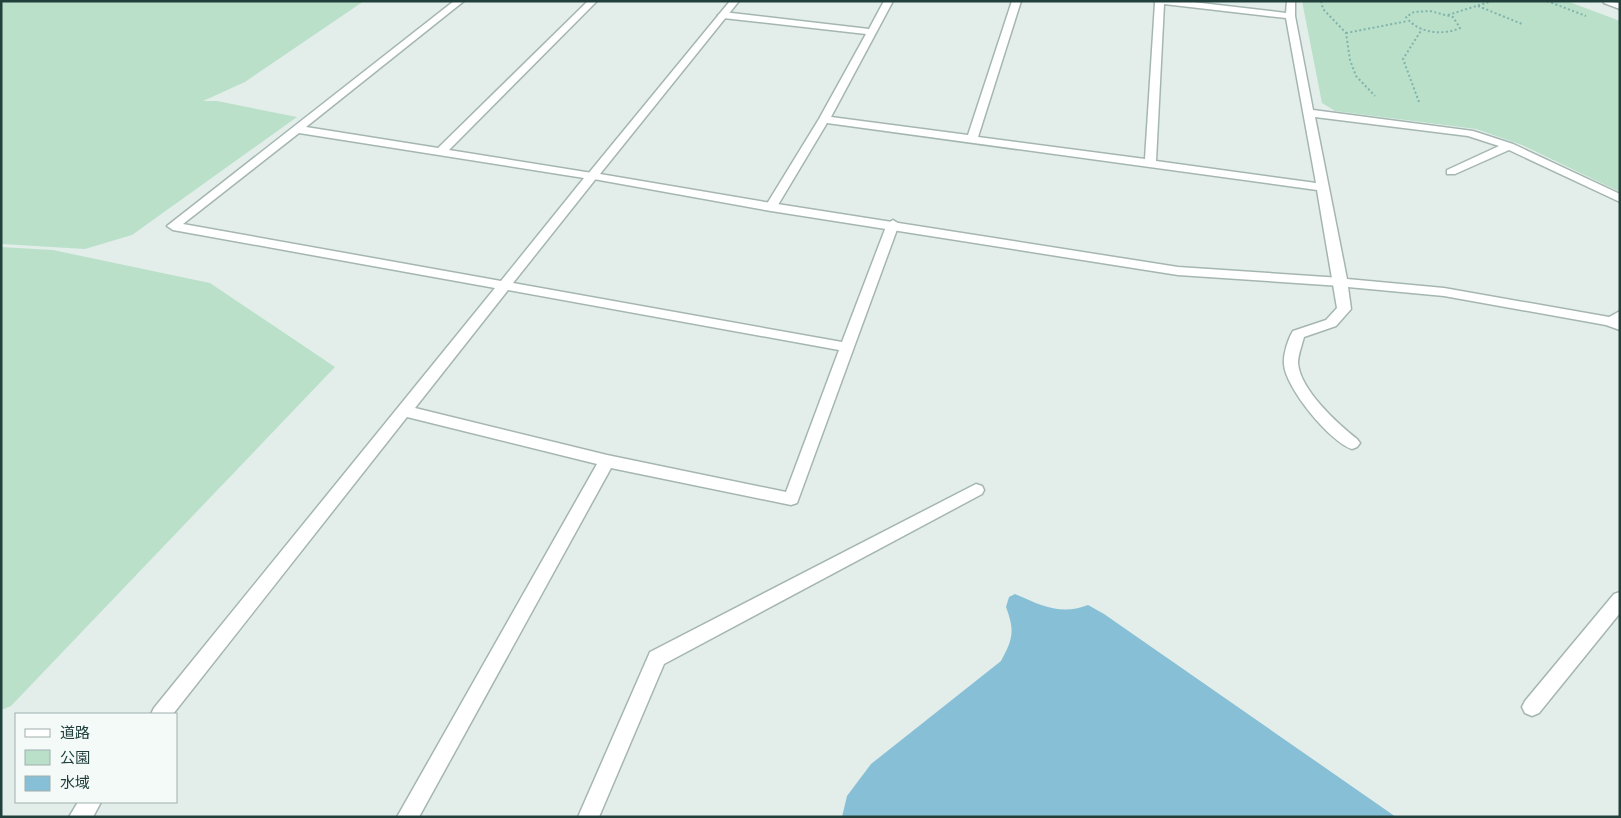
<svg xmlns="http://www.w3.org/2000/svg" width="1621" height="818" font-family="Montserrat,'Noto Sans JP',sans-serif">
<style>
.green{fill:#bae0ca}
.water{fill:#87bfd6}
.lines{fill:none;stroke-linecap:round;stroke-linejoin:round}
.minor-casing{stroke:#a5b6b2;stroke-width:3}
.tertiary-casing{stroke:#a5b6b2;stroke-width:3}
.path{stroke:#81b3ab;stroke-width:2;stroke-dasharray:2 2.5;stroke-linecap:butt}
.minor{fill:#fff;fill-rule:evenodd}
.tertiary{fill:#fff;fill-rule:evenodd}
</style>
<rect width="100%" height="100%" fill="#e3eeea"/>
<g class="green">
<polygon points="1,1 364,1 245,82 203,101 217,101 297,117 132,235 85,249 1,244"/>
<polygon points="1302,1 1567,1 1620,21 1620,192 1522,145 1476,129 1335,111 1322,103"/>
<polygon points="1,247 53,250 210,283 335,367 11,706 1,710"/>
</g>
<path class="water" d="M1015,594C1041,605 1060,616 1088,605L1104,614L1396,817H842L847,796L871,764L1001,661C1013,639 1015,631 1006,607L1009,597Z"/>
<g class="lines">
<g class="minor-casing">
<g id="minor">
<path d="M454,1H464L306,127L438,148L588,1H597L449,150L592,173L598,176L513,283L842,342L887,224L893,220L899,224L797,503L791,505L611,468L419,817H397L597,464L407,417L173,714H151L154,708L495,288L173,230L167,226ZM299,133L584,178L501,281L183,224ZM508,290L839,350L786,492L607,455L415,408Z"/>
<path d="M884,1H893L831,117L968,135L1012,1H1021L978,137L1145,159L1155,3L1154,1H1184L1286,13L1287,1H1295V16L1313,110L1473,131L1513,144L1620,194V202L1509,150L1455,174H1447V170L1499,146L1468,136L1315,117L1347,279L1444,288L1609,317L1620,321V330L1606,325L1444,296L1348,287L1351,309L1336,326L1304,337C1302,345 1298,355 1298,363C1300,390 1338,424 1357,439L1360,443L1357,447L1352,449C1330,442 1285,387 1284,364C1283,355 1288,339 1293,331L1326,320L1337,308L1317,190L827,123L775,210H767L765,207L819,119L866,34L723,18L718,15L723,12L869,29ZM1164,4L1286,18L1316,183L1156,161Z"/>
<polygon points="976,484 982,486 984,490 982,494 664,664 599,817 578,817 650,652"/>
<polygon points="1620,592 1620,613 1539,713 1532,716 1525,713 1522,707 1525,701 1614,594"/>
<polygon points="78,802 101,802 93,817 69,817"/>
</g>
</g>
<g class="tertiary-casing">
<g id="tertiary">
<polygon points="730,1 739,1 600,174 771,203 1178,267 1341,278 1348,282 1341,286 1178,275 771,211 588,178 588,174"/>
<polygon points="1603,1 1620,3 1620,9 1604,3"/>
<polygon points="1620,311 1620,321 1609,325 1604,324 1602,321"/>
</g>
</g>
<g class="path">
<polyline points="1321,1 1323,9 1346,33 1350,60 1356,76 1375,96"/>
<polyline points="1547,1 1586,16"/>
<polyline points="1478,6 1522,24"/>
<path d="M1430,11L1453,17L1460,28C1442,36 1418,33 1406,17L1414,12Z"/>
<polyline points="1448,15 1492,1"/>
<polyline points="1346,33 1408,21"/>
<polyline points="1419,102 1403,59 1422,29"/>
</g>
<use href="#minor" class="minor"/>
<use href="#tertiary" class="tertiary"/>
</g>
<rect width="1621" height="818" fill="none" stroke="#21403c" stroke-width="5"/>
<rect x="15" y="713" width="162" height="90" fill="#f4faf8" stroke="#a0b0ad"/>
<rect x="25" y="729" width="25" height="8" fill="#ffffff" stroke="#a0b0ad"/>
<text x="60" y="738" font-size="15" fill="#21403c">道路</text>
<rect x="25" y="750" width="25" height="15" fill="#bae0ca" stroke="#a0b0ad"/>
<text x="60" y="763" font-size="15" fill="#21403c">公園</text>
<rect x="25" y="776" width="25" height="15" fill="#87bfd6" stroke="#a0b0ad"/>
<text x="60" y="788" font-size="15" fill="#21403c">水域</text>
</svg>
